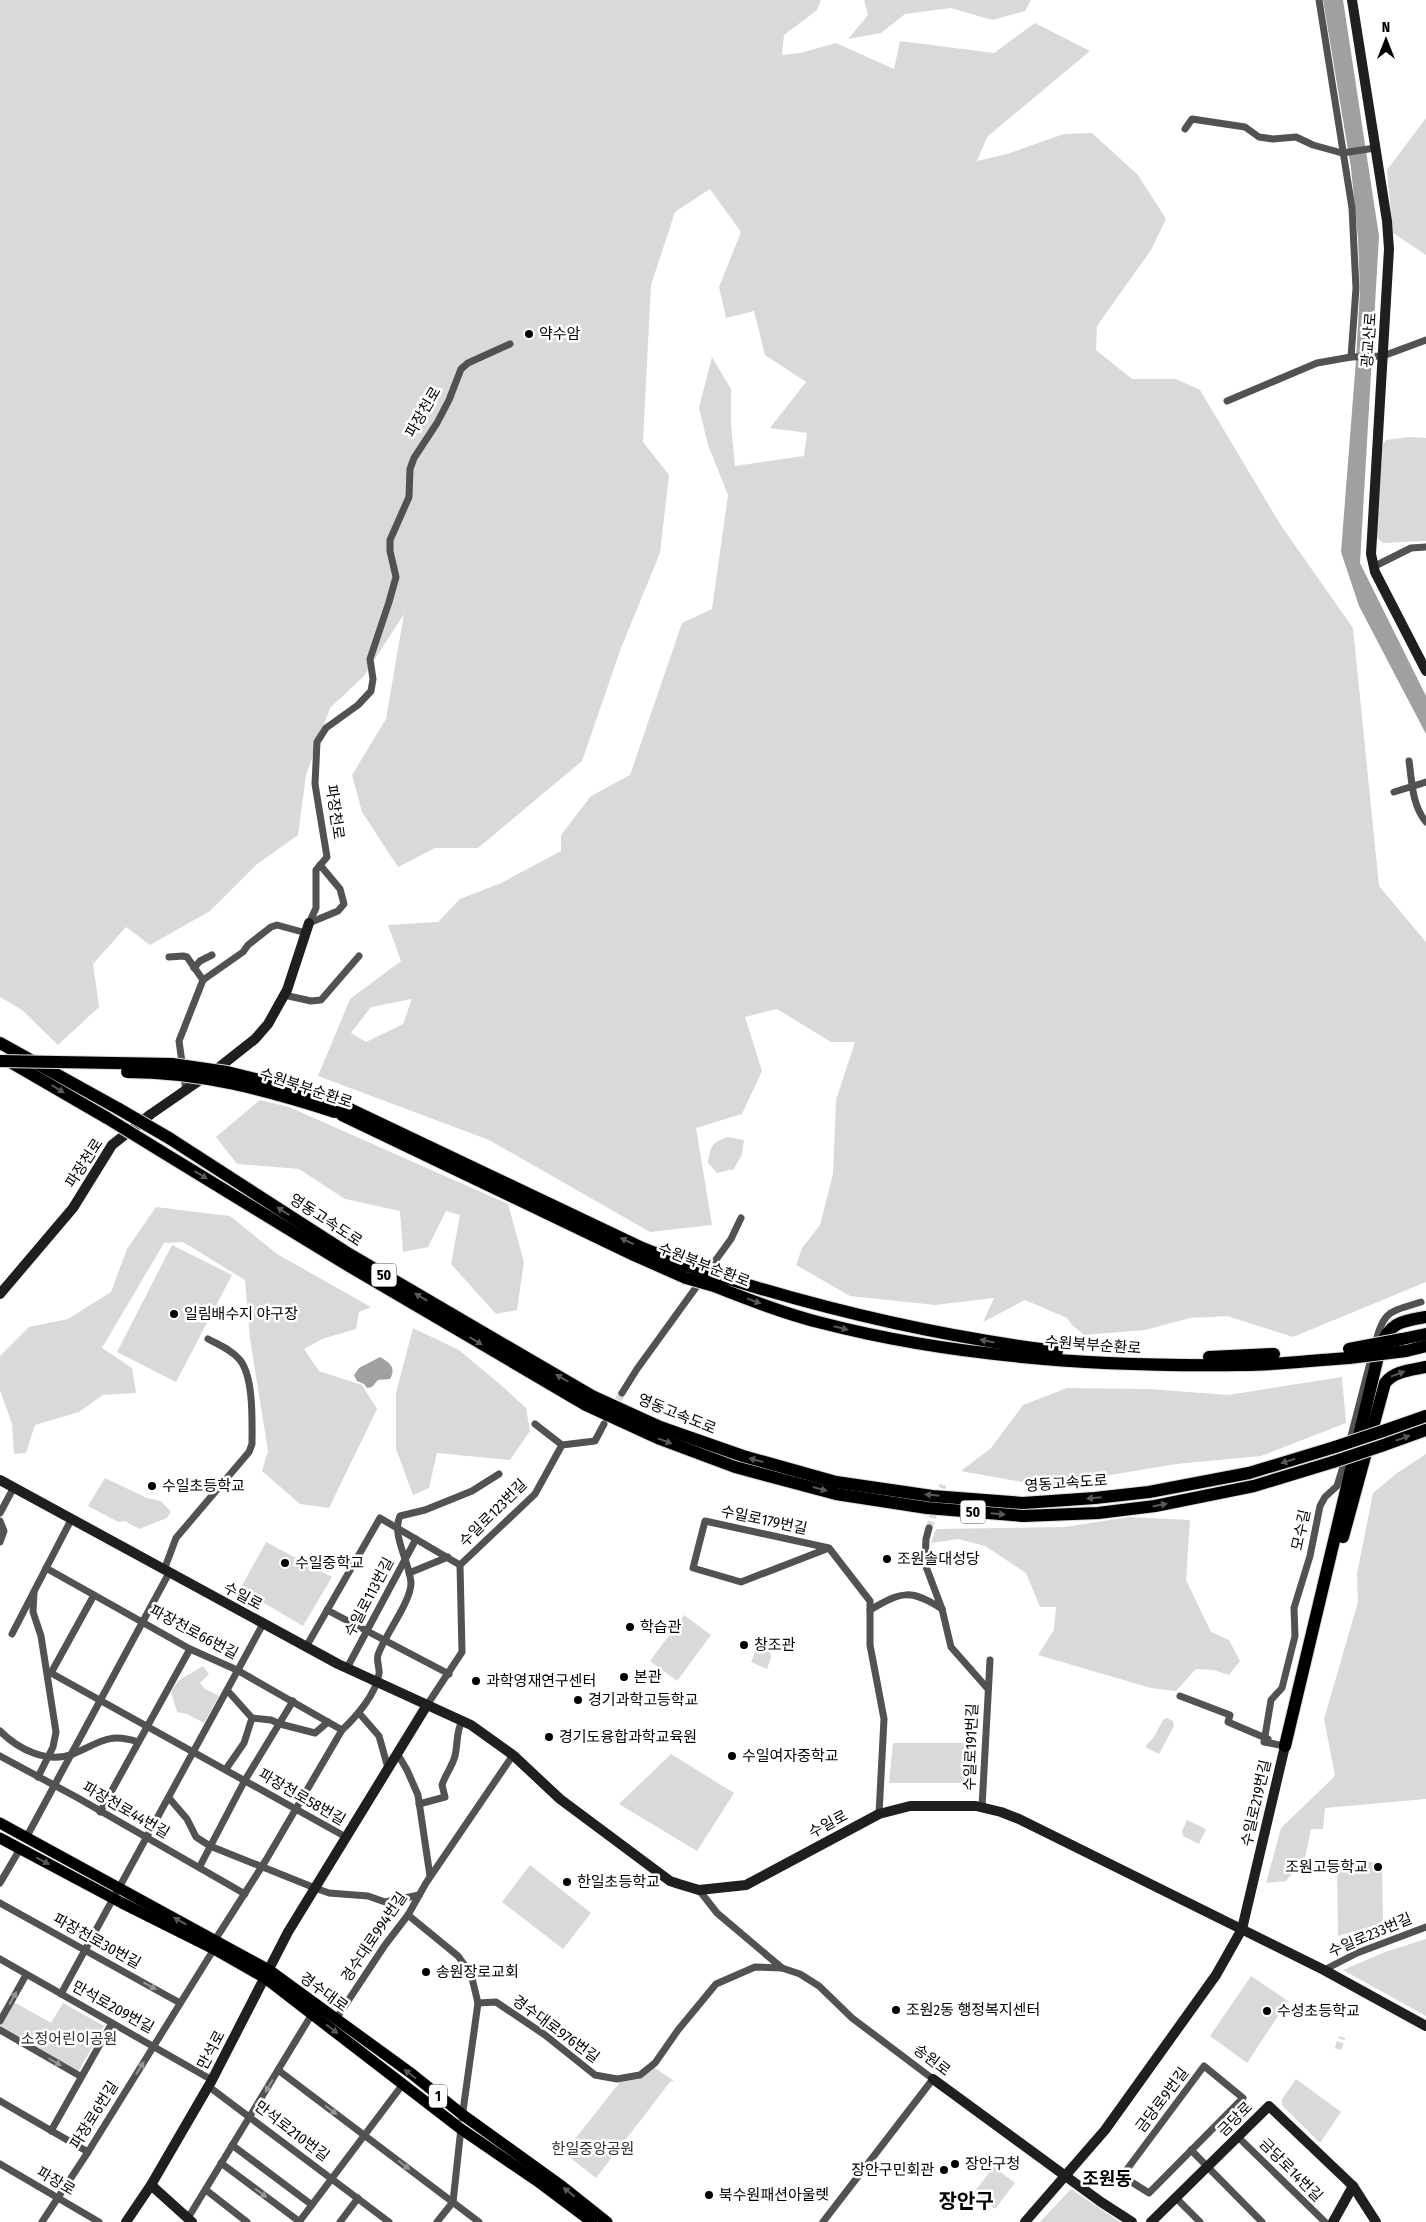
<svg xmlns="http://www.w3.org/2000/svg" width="1426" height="2222" font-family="'Fira Sans Condensed','Noto Sans KR',sans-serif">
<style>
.green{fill:#d9d9d9;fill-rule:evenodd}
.water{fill:#a0a0a0}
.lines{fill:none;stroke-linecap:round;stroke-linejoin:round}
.street-tunnel{stroke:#d9d9d9;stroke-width:7;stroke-dasharray:7 3.5;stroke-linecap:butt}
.primary-casing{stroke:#dbdbdb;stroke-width:12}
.highway-casing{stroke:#dbdbdb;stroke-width:14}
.street{stroke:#525252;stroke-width:7}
.secondary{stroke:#1f1f1f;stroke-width:10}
.primary{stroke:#000;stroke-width:11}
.highway{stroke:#000;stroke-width:12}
.highway-bridge-casing{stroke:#dbdbdb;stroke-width:14;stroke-linecap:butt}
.highway-bridge{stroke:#000;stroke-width:12}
.oneway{fill:#595959}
.oneway2{fill:#979797}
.poi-dot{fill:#000;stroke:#fff;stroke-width:2}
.labels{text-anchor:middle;stroke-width:5;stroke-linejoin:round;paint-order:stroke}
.shield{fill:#fff;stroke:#4c4c4c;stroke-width:1}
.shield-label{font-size:14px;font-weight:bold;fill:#000}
.poi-label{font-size:15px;fill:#000;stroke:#fff;text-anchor:start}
.street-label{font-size:15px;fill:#000;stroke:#fff}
.park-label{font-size:15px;fill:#303030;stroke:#fff}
.quarter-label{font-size:18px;font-weight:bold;fill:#000;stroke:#fff}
.district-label{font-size:20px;font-weight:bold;fill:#000;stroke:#fff}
</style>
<rect width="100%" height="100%" fill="#fff"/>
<g class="green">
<path d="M0,0H821L817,10L784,35L782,55L800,53L836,43L894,69L900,41L994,53L1035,23L1090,51L987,137L977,161L1007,154L1064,134L1092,133L1138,175L1166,219L1151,250L1097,326L1096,350L1132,379H1176L1200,390L1280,524L1353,628L1379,886L1426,942V1282L1293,1337L1227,1316L1190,1318L1145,1330L1084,1335L1072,1325L1067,1318L1025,1300L983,1322L994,1298L935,1305L850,1296L796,1265L802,1248L820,1225L833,1174L836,1100L855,1042H831L777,1009L745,1017L762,1071L742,1114L696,1128L712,1225L650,1232L489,1140L318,1076L350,999L401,961L388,925L438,922L460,899L501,883L561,851V835L591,796L630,775L682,623L712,609L728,495L708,445L699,408L712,357L731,389V424L735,466L804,456L807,433L770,428L806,382L765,355L754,311L726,318L719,287L741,232L710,189L675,212L651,285L643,442L669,475L660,553L621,648L582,761L478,848H435L398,867L362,812L352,775L386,719L404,614L364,676L330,708L306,775L298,835L256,865L210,911L150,945L126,927L93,964L99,1007L58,1045L22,1010L0,997ZM412,999L403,1024L366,1042L351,1033L371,1007Z"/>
<polygon points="864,0 1031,0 1025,11 992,20 951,8 905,14 881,33 848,39 868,15"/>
<polygon points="1426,118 1426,255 1393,233 1387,170"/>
<polygon points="1409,437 1426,438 1426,541 1383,543 1376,537 1383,444 1386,440"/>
<polygon points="260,1100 289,1107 508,1204 524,1262 517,1310 496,1314 451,1264 460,1215 446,1211 428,1247 403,1252 400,1211 345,1199 299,1169 237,1164 216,1137"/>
<path d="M728,1137L744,1140L742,1154L734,1169L717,1173L708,1163C711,1145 711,1143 728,1137Z"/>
<polygon points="156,1207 230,1216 277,1254 371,1307 359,1312 356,1329 322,1339 304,1349 319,1371 362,1385 377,1409 329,1508 300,1504 262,1471 268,1451 250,1339 245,1280 183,1242 164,1243 102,1348 132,1368 136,1393 103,1395 79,1412 35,1425 26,1453 14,1454 12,1424 0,1390 0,1356 29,1327 68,1319 111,1292 127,1249"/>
<polygon points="172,1245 232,1275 176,1382 117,1352"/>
<polygon points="413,1328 459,1350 502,1386 526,1408 530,1431 510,1460 437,1453 429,1488 413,1495 396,1449 396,1393"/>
<polygon points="1342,1377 1346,1423 1261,1456 1176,1464 1045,1486 961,1471 991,1448 1023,1405 1067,1388 1149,1389 1228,1395"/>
<polygon points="1426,1454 1426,1799 1325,1808 1323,1829 1311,1829 1305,1858 1286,1881 1266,1883 1281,1828 1335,1776 1324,1719 1358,1602 1357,1574 1373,1493 1397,1473"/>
<polygon points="105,1478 147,1498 161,1501 171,1512 167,1518 139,1529 125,1521 118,1522 88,1506"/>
<polygon points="1129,1517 1190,1520 1186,1580 1211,1632 1229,1640 1240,1661 1229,1675 1213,1670 1196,1669 1176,1691 1151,1688 1038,1655 1054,1630 1056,1607 1040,1607 1026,1573 985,1546 958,1539 931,1543 936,1529 1065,1527"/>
<polygon points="266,1542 332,1577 303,1626 240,1589"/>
<polygon points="684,1615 711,1635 677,1681 650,1661"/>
<polygon points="764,1636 768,1637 771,1658 767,1669 751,1662 759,1642"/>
<polygon points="203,1666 209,1674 200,1683 205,1689 219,1696 204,1723 187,1714 177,1712 171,1692 178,1681"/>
<polygon points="1167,1718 1173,1721 1174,1726 1159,1754 1145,1747 1154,1737 1163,1720"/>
<polygon points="893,1743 972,1743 972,1783 889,1783"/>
<polygon points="671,1754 734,1793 697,1851 619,1804"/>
<polygon points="1187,1820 1206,1829 1199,1844 1183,1836 1182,1831"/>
<polygon points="1337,1862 1382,1862 1383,1923 1338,1936"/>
<polygon points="530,1865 591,1913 563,1949 502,1902"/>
<polygon points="1426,1939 1426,2016 1343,1970 1385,1952"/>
<polygon points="1251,1976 1288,2001 1247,2063 1210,2036"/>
<polygon points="14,2002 51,2023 63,2003 104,2026 78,2072 0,2028"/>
<polygon points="655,2068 674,2081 670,2082 596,2178 564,2153 620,2082 640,2079"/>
<polygon points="1296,2079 1341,2112 1320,2143 1282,2105 1282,2099"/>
<polygon points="994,2167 1015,2183 995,2209 974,2192"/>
<polygon points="1071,2189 1120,2222 1040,2222"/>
</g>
<g class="water">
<polygon points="1323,0 1343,0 1379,236 1360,563 1426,696 1426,734 1359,606 1341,552 1356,360 1360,290 1358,239 1351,168"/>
<path d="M380,1357C389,1362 397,1368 390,1379L378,1380L372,1387L367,1388L364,1384L357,1381L354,1375L359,1368Z"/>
</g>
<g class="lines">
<g class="street-tunnel">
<polyline points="613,1409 622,1393"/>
<polyline points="929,1528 943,1485"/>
<polyline points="1338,2049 1342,2037"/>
</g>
<g class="primary-casing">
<g id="primary">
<polyline points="0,1823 269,1970 412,2074 463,2115 563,2187 607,2222"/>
<polyline points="0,1838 122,1903 214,1949 265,1978 461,2129 540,2183 592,2222"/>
</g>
</g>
<g class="highway-casing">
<g id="highway">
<polyline points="0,1043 119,1109"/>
<polyline points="7,1060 107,1118"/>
<polyline points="337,1103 640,1247 688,1266"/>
<polyline points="342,1115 634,1255 686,1278"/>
<polyline points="169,1138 349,1254 592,1396 660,1427 743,1456 836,1482 932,1496 1023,1503 1095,1498 1149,1492 1249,1473 1335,1447"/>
<polyline points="159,1150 344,1263 586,1405 660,1439 735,1467 836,1494 927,1508 1023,1516 1098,1513 1155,1506 1254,1486 1333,1462"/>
<path d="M719,1276C830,1311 942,1337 1057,1351"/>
<path d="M714,1286C749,1300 785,1314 822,1323C957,1358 1104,1367 1243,1365C1278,1365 1314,1360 1349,1358"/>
<polyline points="1402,1339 1426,1334"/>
<polyline points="1406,1351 1426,1346"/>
<polyline points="1209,1357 1274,1354"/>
<polyline points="1383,1431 1426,1416"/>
<polyline points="1381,1446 1426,1430"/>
<path d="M1343,1537L1385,1383C1394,1371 1411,1370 1426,1367"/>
<path d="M1285,1746L1380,1348C1389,1322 1402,1321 1426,1317"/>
</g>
</g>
<g class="street">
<polyline points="1319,0 1352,208 1356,288 1351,357 1383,356 1426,340"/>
<polyline points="1185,129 1192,119 1245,127 1259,137 1273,139 1296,137 1313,145 1342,153 1375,148"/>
<polyline points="1227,401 1317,363 1351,357"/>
<polyline points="1373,567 1411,548 1426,547"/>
<path d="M1409,761C1412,782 1412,805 1426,822"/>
<polyline points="1394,792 1426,782"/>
<polyline points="309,923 316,908 316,870 327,857 315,784 317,742 326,728 358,705 371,691 373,679 370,659 389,602 396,577 390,551 390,540 409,497 410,469 414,458 437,423 449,400 461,369 468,363 510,344"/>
<polyline points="309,923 338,911 344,904 340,889 320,865"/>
<polyline points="169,957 183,956 187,957 203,980"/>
<polyline points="194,968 200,961 212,955"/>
<polyline points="284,995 311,1001 321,1000 359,956"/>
<polyline points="186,1091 179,1041 203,980 243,952 248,945 271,927 277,925 306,933"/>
<path d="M1375,1345C1383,1310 1390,1312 1421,1302"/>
<polyline points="622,1393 637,1369 731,1239 741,1218"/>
<polyline points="535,1424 562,1445"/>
<polyline points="1349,1444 1372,1355"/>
<polyline points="0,1513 14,1487"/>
<polyline points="0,1521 4,1531 0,1542"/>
<polyline points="929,1528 926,1539 925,1564 942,1609 951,1647 988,1689"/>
<polyline points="829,1548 741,1582 693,1568 705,1521 829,1548 870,1601 870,1645 884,1719 879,1814"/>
<polyline points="46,1568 190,1649 237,1670 342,1730"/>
<path d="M164,1570L176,1538L249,1452L252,1444C252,1422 254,1378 240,1360C232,1350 219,1345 208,1339"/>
<polyline points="409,1573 448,1557"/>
<polyline points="34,1592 33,1612 41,1636 56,1732 53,1747 38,1777"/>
<polyline points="94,1595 51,1673 346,1837"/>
<polyline points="327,1610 449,1674"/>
<path d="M870,1610C902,1591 911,1589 942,1609"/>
<polyline points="12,1634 71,1520"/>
<polyline points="306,1647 380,1518 460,1565"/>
<polyline points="347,1668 416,1539"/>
<polyline points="227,1690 252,1718 271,1720 280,1724 315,1733 328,1722"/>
<polyline points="1180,1696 1230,1715 1228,1722 1268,1739"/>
<polyline points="427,1705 462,1652 460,1565 535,1494 562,1445 595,1441 604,1424"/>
<polyline points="359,1713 379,1736 388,1768"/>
<path d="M0,1731C18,1749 47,1764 73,1754C100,1743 107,1732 138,1742"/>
<polyline points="1285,1746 1264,1742 1271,1700 1282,1688 1295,1636 1294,1608 1310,1556 1320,1506 1325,1497 1337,1486 1346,1457"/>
<polyline points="397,1753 407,1770 418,1795 430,1876"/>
<polyline points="0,1756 78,1798 245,1894"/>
<polyline points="226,1769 244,1743 252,1718"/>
<polyline points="169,1798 187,1819 196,1837 210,1846 315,1888 329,1893 368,1896 385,1902 419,1895"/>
<path d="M419,1804L445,1797L442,1785C445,1775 452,1767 455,1756C458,1743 456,1732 462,1721"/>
<polyline points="982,1807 990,1660"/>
<polyline points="100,1812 190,1649"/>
<polyline points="26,1838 169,1573"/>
<polyline points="200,1866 245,1780 293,1701"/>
<polyline points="0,1883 20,1849"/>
<polyline points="699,1890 717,1913 782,1968"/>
<polyline points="0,1903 180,2003"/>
<polyline points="408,1915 458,1956 471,1974 478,2003 462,2118"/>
<path d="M215,1940L266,1860L342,1730C356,1717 376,1694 379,1674C380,1668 376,1661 378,1655C384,1636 411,1602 411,1583C410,1563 391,1535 400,1516L425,1510L472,1491L499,1474"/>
<polyline points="0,1959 212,2080"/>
<polyline points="1324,1970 1357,1953 1426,1927"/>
<polyline points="61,1994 263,1624"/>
<polyline points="478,2003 496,2002 545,2035 595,2075 617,2079 640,2075 655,2063 678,2030 716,1984 755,1967 782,1968 800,1974 819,1986 852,2018 933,2079 823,2222"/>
<polyline points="336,2019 385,1945 408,1915 426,1883 513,1755"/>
<polyline points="0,2021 26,1975"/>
<polyline points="0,2030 80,2076"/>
<polygon points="1204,2066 1243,2098 1149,2193 1122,2176"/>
<polyline points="278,2070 479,2222"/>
<polyline points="208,2086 389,2222"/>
<polyline points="0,2101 88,2152"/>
<polyline points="51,2131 112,2023"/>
<polyline points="1238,2137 1325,2222"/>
<polyline points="232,2145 312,2205"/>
<polyline points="1191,2150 1262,2222"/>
<polyline points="221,2163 300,2222"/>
<polyline points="0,2164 99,2222"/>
<polyline points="206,2190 247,2222"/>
<polyline points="1176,2198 1200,2222"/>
<polyline points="188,2218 312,2014"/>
<polyline points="42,2222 88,2152 214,1949"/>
<polyline points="299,2222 403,2084"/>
<polyline points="340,2222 358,2198"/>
<polyline points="437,2222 453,2202 461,2128"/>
</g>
<g class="secondary">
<polyline points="1352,0 1387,221 1389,249 1371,554 1375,572 1426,671"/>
<polyline points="0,1294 73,1208 112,1145 151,1114 222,1065 255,1039 268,1024 287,990 309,923"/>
<polyline points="0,1480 338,1664 471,1725 513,1755 560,1799 670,1881 679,1884 699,1890 746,1885 879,1814 910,1806 976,1806 1001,1812 1019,1819 1324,1970 1426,2026"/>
<polyline points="933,2079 1101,2202 1132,2222"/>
<polyline points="151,2185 192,2222"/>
<polyline points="126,2222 151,2185 212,2080 288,1932 427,1705"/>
<polyline points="1025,2222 1105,2130 1216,1975 1242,1929 1285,1746"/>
<polyline points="1151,2222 1269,2106 1353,2186 1376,2222"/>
<polyline points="1333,2222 1353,2186"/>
</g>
<use href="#primary" class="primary"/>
<use href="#highway" class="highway"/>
<g class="highway-bridge-casing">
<g id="highway-bridge">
<polyline points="0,1061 172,1064 227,1072 284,1086 337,1103"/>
<path d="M127,1072C200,1072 267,1090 335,1112"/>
<polyline points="119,1109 169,1138"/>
<polyline points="107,1118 159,1150"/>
<polyline points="688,1266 719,1276"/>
<polyline points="686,1278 714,1286"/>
<polyline points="1349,1349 1402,1339"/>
<polyline points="1349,1358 1406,1351"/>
<polyline points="1335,1447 1383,1431"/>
<polyline points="1333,1462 1381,1446"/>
</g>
</g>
<use href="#highway-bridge" class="highway-bridge"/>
</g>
<defs><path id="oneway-solid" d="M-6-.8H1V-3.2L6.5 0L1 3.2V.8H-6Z" transform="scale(1.25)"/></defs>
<g class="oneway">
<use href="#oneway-solid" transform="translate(58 1089) rotate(31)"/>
<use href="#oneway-solid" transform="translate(201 1175) rotate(31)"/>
<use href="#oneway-solid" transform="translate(283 1211) rotate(-147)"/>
<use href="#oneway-solid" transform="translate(627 1241) rotate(-155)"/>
<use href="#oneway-solid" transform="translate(421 1297) rotate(-149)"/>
<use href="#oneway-solid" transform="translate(754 1301) rotate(20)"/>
<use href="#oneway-solid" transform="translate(841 1328) rotate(14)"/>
<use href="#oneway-solid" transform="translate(476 1341) rotate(31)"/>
<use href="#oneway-solid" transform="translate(987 1341) rotate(-169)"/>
<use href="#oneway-solid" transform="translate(1398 1374) rotate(-21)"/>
<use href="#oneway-solid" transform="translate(562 1378) rotate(-150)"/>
<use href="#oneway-solid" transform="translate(1403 1438) rotate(-20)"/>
<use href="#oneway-solid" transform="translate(665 1441) rotate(21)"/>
<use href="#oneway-solid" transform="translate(756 1460) rotate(-165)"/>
<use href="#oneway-solid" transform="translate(1288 1461) rotate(163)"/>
<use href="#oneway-solid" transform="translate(820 1489) rotate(15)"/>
<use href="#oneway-solid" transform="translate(932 1495) rotate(-174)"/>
<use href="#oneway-solid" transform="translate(1094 1498) rotate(175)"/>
<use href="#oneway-solid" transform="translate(1160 1505) rotate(-11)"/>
<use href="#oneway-solid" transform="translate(998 1514) rotate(5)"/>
<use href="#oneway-solid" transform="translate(43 1861) rotate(28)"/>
<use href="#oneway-solid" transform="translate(180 1921) rotate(-151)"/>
<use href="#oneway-solid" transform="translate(332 2029) rotate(37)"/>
<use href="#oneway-solid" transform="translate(410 2074) rotate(-143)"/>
<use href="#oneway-solid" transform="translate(569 2192) rotate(-142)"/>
</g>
<g class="oneway2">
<use href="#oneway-solid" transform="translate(150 1986) rotate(29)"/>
<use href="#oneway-solid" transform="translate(13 1998) rotate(-61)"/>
<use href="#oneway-solid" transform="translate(55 2062) rotate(30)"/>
<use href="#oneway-solid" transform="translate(140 2068) rotate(-58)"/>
<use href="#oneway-solid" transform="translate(269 2086) rotate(120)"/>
<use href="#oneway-solid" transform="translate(331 2110) rotate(37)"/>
<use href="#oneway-solid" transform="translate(404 2165) rotate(37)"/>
<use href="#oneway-solid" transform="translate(261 2193) rotate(37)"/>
</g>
<g class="poi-dot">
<circle cx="529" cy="334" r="5"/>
<circle cx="174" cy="1314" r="5"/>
<circle cx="152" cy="1486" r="5"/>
<circle cx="887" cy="1559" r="5"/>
<circle cx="285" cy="1563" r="5"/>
<circle cx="630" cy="1627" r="5"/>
<circle cx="744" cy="1645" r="5"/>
<circle cx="624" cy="1677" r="5"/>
<circle cx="476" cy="1681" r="5"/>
<circle cx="578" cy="1700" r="5"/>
<circle cx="549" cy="1737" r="5"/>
<circle cx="732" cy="1756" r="5"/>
<circle cx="1378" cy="1867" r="5"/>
<circle cx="567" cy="1882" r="5"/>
<circle cx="426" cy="1972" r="5"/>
<circle cx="896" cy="2010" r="5"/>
<circle cx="1267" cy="2011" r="5"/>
<circle cx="955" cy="2164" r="5"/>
<circle cx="944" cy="2170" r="5"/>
<circle cx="709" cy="2195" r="5"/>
</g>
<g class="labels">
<g class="shield">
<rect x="371.5" y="1263.5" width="25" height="23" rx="4"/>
<rect x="960.5" y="1500.5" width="25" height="23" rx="4"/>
<rect x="429" y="2084.5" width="18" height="23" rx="4"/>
</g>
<g class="shield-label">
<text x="384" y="1280">50</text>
<text x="973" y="1517">50</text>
<text x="438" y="2101">1</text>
</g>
<g class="poi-label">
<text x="539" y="339">약수암</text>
<text x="184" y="1319">일림배수지 야구장</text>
<text x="162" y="1491">수일초등학교</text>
<text x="897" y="1564">조원솔대성당</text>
<text x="295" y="1568">수일중학교</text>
<text x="640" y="1632">학습관</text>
<text x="754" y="1650">창조관</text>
<text x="634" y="1682">본관</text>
<text x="486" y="1686">과학영재연구센터</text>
<text x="588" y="1705">경기과학고등학교</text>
<text x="559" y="1742">경기도융합과학교육원</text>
<text x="742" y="1761">수일여자중학교</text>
<text x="1368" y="1872" text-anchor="end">조원고등학교</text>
<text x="577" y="1887">한일초등학교</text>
<text x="436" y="1977">송원장로교회</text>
<text x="906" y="2015">조원2동 행정복지센터</text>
<text x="1277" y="2016">수성초등학교</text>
<text x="965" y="2169">장안구청</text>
<text x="934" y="2175" text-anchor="end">장안구민회관</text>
<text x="719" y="2200">북수원패션아울렛</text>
</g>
<g class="street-label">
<text transform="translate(1369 340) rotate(-86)" y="5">광교산로</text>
<text transform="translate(423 412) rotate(-60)" y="5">파장천로</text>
<text transform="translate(335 812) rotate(82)" y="5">파장천로</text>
<text transform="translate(306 1088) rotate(18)" y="5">수원북부순환로</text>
<text transform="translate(84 1163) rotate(-57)" y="5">파장천로</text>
<text transform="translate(326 1220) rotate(33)" y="5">영동고속도로</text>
<text transform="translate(704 1265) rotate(21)" y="5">수원북부순환로</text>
<text transform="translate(1093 1345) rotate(4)" y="5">수원북부순환로</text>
<text transform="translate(677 1414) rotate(22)" y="5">영동고속도로</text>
<text transform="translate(1066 1483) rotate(-4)" y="5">영동고속도로</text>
<text transform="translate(493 1513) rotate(-45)" y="5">수일로123번길</text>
<text transform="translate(764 1520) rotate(12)" y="5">수일로179번길</text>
<text transform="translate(1301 1530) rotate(-78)" y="5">모수길</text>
<text transform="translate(243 1596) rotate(28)" y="5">수일로</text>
<text transform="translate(369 1597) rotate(-62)" y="5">수일로113번길</text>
<text transform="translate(194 1632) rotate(28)" y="5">파장천로66번길</text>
<text transform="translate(971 1747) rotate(-88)" y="5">수일로191번길</text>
<text transform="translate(302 1797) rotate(30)" y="5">파장천로58번길</text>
<text transform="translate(1256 1803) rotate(-77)" y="5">수일로219번길</text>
<text transform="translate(126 1810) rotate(30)" y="5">파장천로44번길</text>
<text transform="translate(828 1824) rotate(-28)" y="5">수일로</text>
<text transform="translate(1370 1935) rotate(-23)" y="5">수일로233번길</text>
<text transform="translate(374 1937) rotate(-56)" y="5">경수대로994번길</text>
<text transform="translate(97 1941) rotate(29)" y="5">파장천로30번길</text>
<text transform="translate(324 1992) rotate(36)" y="5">경수대로</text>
<text transform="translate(113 2007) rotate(29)" y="5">만석로209번길</text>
<text transform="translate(556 2029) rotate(36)" y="5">경수대로976번길</text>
<text transform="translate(211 2050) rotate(-62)" y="5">만석로</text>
<text transform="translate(932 2060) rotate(37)" y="5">송원로</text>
<text transform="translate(1162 2100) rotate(-53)" y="5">금당로9번길</text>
<text transform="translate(94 2115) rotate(-58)" y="5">파장로6번길</text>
<text transform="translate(1235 2119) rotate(-45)" y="5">금당로</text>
<text transform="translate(292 2131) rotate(37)" y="5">만석로210번길</text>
<text transform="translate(1291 2170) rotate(45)" y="5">금당로14번길</text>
<text transform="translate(56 2181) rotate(30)" y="5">파장로</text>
</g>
<g class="park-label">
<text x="69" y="2044">소정어린이공원</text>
<text x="593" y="2154">한일중앙공원</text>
</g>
<g class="quarter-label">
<text x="1107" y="2185">조원동</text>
</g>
<g class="district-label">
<text x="966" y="2208">장안구</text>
</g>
</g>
<g transform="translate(1386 40)" stroke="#ffffff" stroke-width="4" paint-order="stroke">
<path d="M0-4L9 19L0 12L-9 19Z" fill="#000000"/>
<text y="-8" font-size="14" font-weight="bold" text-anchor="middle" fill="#000000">N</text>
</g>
</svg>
